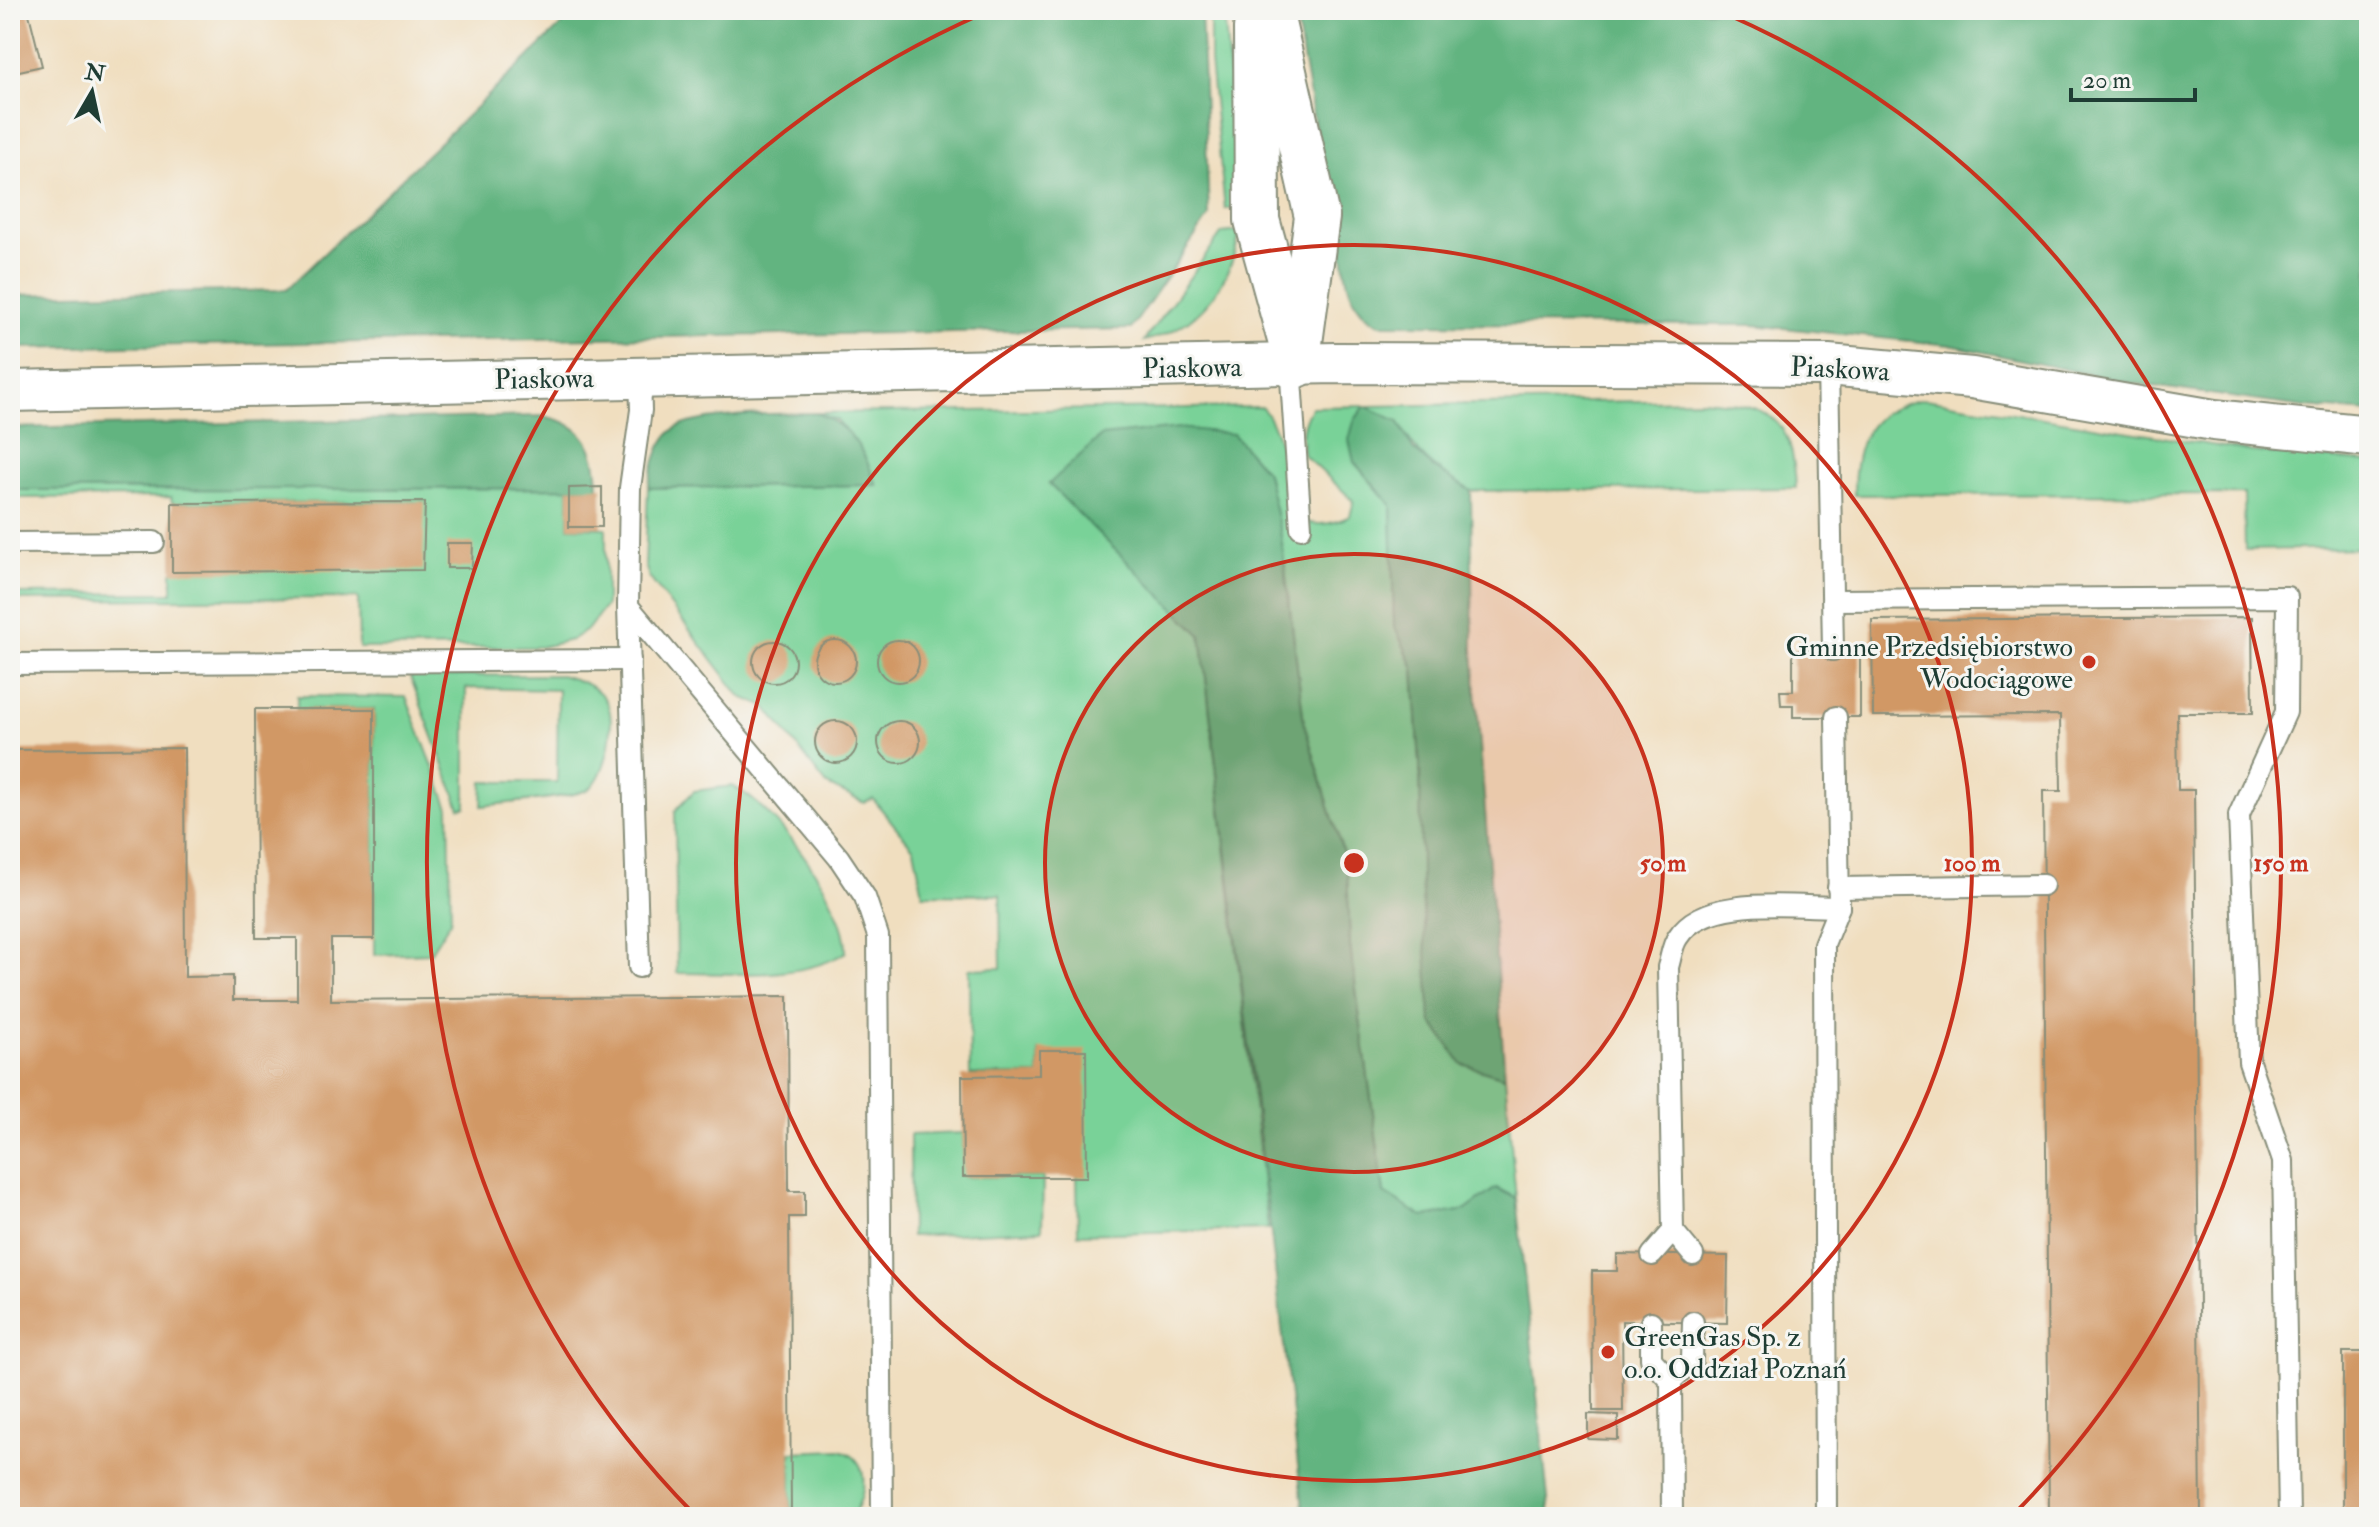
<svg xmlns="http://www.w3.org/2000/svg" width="2379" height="1527" font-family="'IM FELL Double Pica',serif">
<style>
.green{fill:#79d298;stroke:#4c8866;stroke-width:2}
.forest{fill:#62b480;stroke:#40785a;stroke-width:2}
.building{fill:#d19865}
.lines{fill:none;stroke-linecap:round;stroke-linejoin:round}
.lane-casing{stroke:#888e7a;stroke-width:24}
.street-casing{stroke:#888e7a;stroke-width:44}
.secondary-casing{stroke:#888e7a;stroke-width:48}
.lane{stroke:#fff;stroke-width:20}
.street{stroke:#fff;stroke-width:40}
.secondary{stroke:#fff;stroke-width:44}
.ring{fill:none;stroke:#c8321e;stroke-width:4}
.poi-dot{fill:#c8321e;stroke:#f6f6f2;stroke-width:3}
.labels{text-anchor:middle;stroke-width:6;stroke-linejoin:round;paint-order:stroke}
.street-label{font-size:28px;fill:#1f3d34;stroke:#f6f6f2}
.poi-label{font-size:28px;fill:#1f3d34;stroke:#f6f6f2;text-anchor:end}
.centre{fill:#c8321e;stroke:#f6f6f2;stroke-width:4}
.ring-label{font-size:24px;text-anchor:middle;font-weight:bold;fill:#c8321e;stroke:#f6f6f2;stroke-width:6;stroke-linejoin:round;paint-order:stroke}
</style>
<rect width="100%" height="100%" fill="#f6f6f2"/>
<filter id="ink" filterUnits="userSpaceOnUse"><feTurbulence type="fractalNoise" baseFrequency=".0125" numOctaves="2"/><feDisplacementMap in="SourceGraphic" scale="16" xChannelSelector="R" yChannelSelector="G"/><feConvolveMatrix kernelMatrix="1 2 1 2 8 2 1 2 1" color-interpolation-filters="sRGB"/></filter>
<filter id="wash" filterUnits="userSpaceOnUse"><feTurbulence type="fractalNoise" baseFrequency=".006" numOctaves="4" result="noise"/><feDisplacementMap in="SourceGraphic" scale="32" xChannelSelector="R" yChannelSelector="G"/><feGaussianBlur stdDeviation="1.8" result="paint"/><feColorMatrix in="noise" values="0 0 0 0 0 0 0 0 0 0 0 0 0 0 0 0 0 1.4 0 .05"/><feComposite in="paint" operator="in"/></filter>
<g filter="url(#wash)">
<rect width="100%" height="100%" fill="#f0debf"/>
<g class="green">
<polygon points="1210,10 1224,10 1240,209 1225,209 1210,61"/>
<path d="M1240,231C1230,285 1199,328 1144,341L1222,233Z"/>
<path d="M1925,399L2255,452L2369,462V548L2245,550L2244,494L1854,495C1854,441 1867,409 1925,399Z"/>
<path d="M1700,400C1769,404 1793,416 1796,488L1471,491C1435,469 1419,460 1398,421L1354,462L1391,505L1394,625L1414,668L1420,764L1462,1064L1505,1077L1516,1198L1496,1188L1466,1210L1423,1218L1384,1193L1350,946L1347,866L1304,723L1281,536L1267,473L1233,434L1049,484L1201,634L1268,1229L1078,1234L1077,1177L1039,1050V1075H970L969,969L1001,968L1000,895L923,894L914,849L873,799L864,803L827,785L766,707L741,697L649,577L645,565L648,488L877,485L837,420L816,413L1262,407C1272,421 1279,436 1282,453C1286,467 1282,482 1285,496C1293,530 1326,528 1350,516L1354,501L1303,454C1301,436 1301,423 1312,407Z"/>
<polygon points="569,488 569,527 606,528 606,605 588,629 571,640 541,647 359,648 358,598 10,600 10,594 172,593 172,572 425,502 172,503 171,497 10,498 10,490"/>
<path d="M561,675C578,680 599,686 607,703C617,722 607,779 587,790C571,798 504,803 482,806L483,782H557L558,690L466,688V807L460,808L410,676Z"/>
<polygon points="297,696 406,697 449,808 451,920 430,953 374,955 374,709 297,709"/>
<path d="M732,786C775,806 848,904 846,952C803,981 728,973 677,973L675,811L694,791Z"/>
<polygon points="963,1133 964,1177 1043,1177 1042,1230 911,1236 910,1135"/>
<path d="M840,1450C871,1459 867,1493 853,1516L791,1517V1452Z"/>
</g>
<g class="forest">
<polygon points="577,10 1201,10 1209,216 1131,329 10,348 10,295 286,290"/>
<path d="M1295,10H2369V412L2303,407L2131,383L1950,345L1753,325L1380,324C1338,305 1344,249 1340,208L1328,204Z"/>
<polygon points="1365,406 1398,421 1413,449 1434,468 1471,491 1473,650 1505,1077 1462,1064 1431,1021 1421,882 1420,764 1414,668 1394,625 1391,505 1354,462 1349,440 1354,421"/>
<path d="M816,413C853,426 863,451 877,485L648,488C652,469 659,436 678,427C708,413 782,414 816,413Z"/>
<path d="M542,416C585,423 597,447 598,488L10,490V428Z"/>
<polygon points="1179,428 1233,434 1267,473 1281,536 1304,723 1347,866 1350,946 1384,1193 1423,1217 1466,1210 1496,1188 1516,1198 1550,1517 1304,1517 1201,635 1049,484 1101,436"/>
</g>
<g id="blocks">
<g class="building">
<polygon points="10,10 28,10 42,66 10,73"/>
<polygon points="602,487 602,527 569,527 569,488"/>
<polygon points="425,502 423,570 172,572 172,503"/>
<polygon points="447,543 473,543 472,568 447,568"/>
<polygon points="2252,617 2253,713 2177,713 2178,790 2194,790 2201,1517 2049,1517 2043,791 2061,791 2060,715 1873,716 1872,620"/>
<circle cx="898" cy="661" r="21"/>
<circle cx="835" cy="661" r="21"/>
<circle cx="774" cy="662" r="21"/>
<polygon points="1793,650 1860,650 1860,717 1793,717 1793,705 1781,705 1780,691 1793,691"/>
<polygon points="255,709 374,709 374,939 331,939 331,1000 788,996 789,1191 805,1191 805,1217 789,1217 791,1517 10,1517 10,750 184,748 185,977 233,976 233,1000 297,1000 297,938 256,938"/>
<circle cx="899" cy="742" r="21"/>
<circle cx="836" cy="742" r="21"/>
<polygon points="1039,1050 1086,1050 1087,1177 963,1177 962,1076 1039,1075"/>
<rect x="2364" y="1156" width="5" height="56"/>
<polygon points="1617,1254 1728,1256 1727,1323 1622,1321 1623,1411 1593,1411 1592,1271 1617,1271"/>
<rect x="2343" y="1352" width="26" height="165"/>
<polygon points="1588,1414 1618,1415 1618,1440 1588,1439"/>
</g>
</g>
</g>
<g filter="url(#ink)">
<use href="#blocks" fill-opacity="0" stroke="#888e7a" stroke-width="2"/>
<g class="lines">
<g class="lane-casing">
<g id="lane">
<polyline points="1290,364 1301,528"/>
<polyline points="1828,365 1833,650"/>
<polyline points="10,543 154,542"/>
<polyline points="1834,600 2287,597 2286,712 2239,815 2249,1062 2283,1161 2289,1517"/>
<polyline points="628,606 839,858 865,897 878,936 882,1517"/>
<polyline points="10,664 630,660"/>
<polyline points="1838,888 2043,885"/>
<polyline points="639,967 628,606 630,488 641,410 640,376"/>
<polyline points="1673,1231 1693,1255"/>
<path d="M1652,1255L1673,1231L1668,967C1671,958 1672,945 1678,937C1705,894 1793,907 1839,907"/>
<polyline points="1651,1322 1651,1359 1671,1381 1672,1517"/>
<polyline points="1671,1381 1692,1360 1693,1322"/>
<polyline points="1826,1517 1824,944 1839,907 1836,717"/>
</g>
</g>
<g class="street-casing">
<polyline id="street" points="10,391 1336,363 1828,365 1972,378 2214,420 2369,436"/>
</g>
<g class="secondary-casing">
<g id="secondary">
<polyline points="1270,10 1317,217 1297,365"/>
<polyline points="1256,28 1257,220 1292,347"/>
</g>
</g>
<use href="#lane" class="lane"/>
<use href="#street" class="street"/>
<use href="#secondary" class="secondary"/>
</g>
</g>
<circle cx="1354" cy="863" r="309" fill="#c8321e" fill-opacity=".12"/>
<g class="ring">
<circle cx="1354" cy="863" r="309"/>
<circle cx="1354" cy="863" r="618"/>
<path d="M693 1513A927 927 0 0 1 984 13M1724 13A927 927 0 0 1 2015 1513"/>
</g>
<g class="poi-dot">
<circle cx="2089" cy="662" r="8"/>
<circle cx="1608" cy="1352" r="8"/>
</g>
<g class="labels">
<g class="street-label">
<text transform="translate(1192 367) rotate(-1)" y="10">Piaskowa</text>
<text transform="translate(1840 368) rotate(3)" y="10">Piaskowa</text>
<text transform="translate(544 378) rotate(-1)" y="10">Piaskowa</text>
</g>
<g class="poi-label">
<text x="2073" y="656">Gminne Przedsiębiorstwo<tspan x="2073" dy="32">Wodociągowe</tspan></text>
<text x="1624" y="1346" text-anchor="start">GreenGas Sp. z<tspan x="1624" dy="32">o.o. Oddział Poznań</tspan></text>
</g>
</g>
<circle cx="1354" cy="863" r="12" class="centre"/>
<g class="ring-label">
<text x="1663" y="871">50 m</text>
<text x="1972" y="871">100 m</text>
<text x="2281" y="871">150 m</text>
</g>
<rect width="2379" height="1527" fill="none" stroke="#f6f6f2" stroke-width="40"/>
<g transform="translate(92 92) rotate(9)" stroke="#f6f6f2" stroke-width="6" paint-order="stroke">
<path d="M0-6L14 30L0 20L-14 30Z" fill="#1f3d34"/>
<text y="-12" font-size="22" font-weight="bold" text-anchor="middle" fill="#1f3d34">N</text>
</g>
<path d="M2071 88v12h124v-12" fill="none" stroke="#1f3d34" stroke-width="4"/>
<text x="2083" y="88" font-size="24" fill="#1f3d34" stroke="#f6f6f2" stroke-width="6" paint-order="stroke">20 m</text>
</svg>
